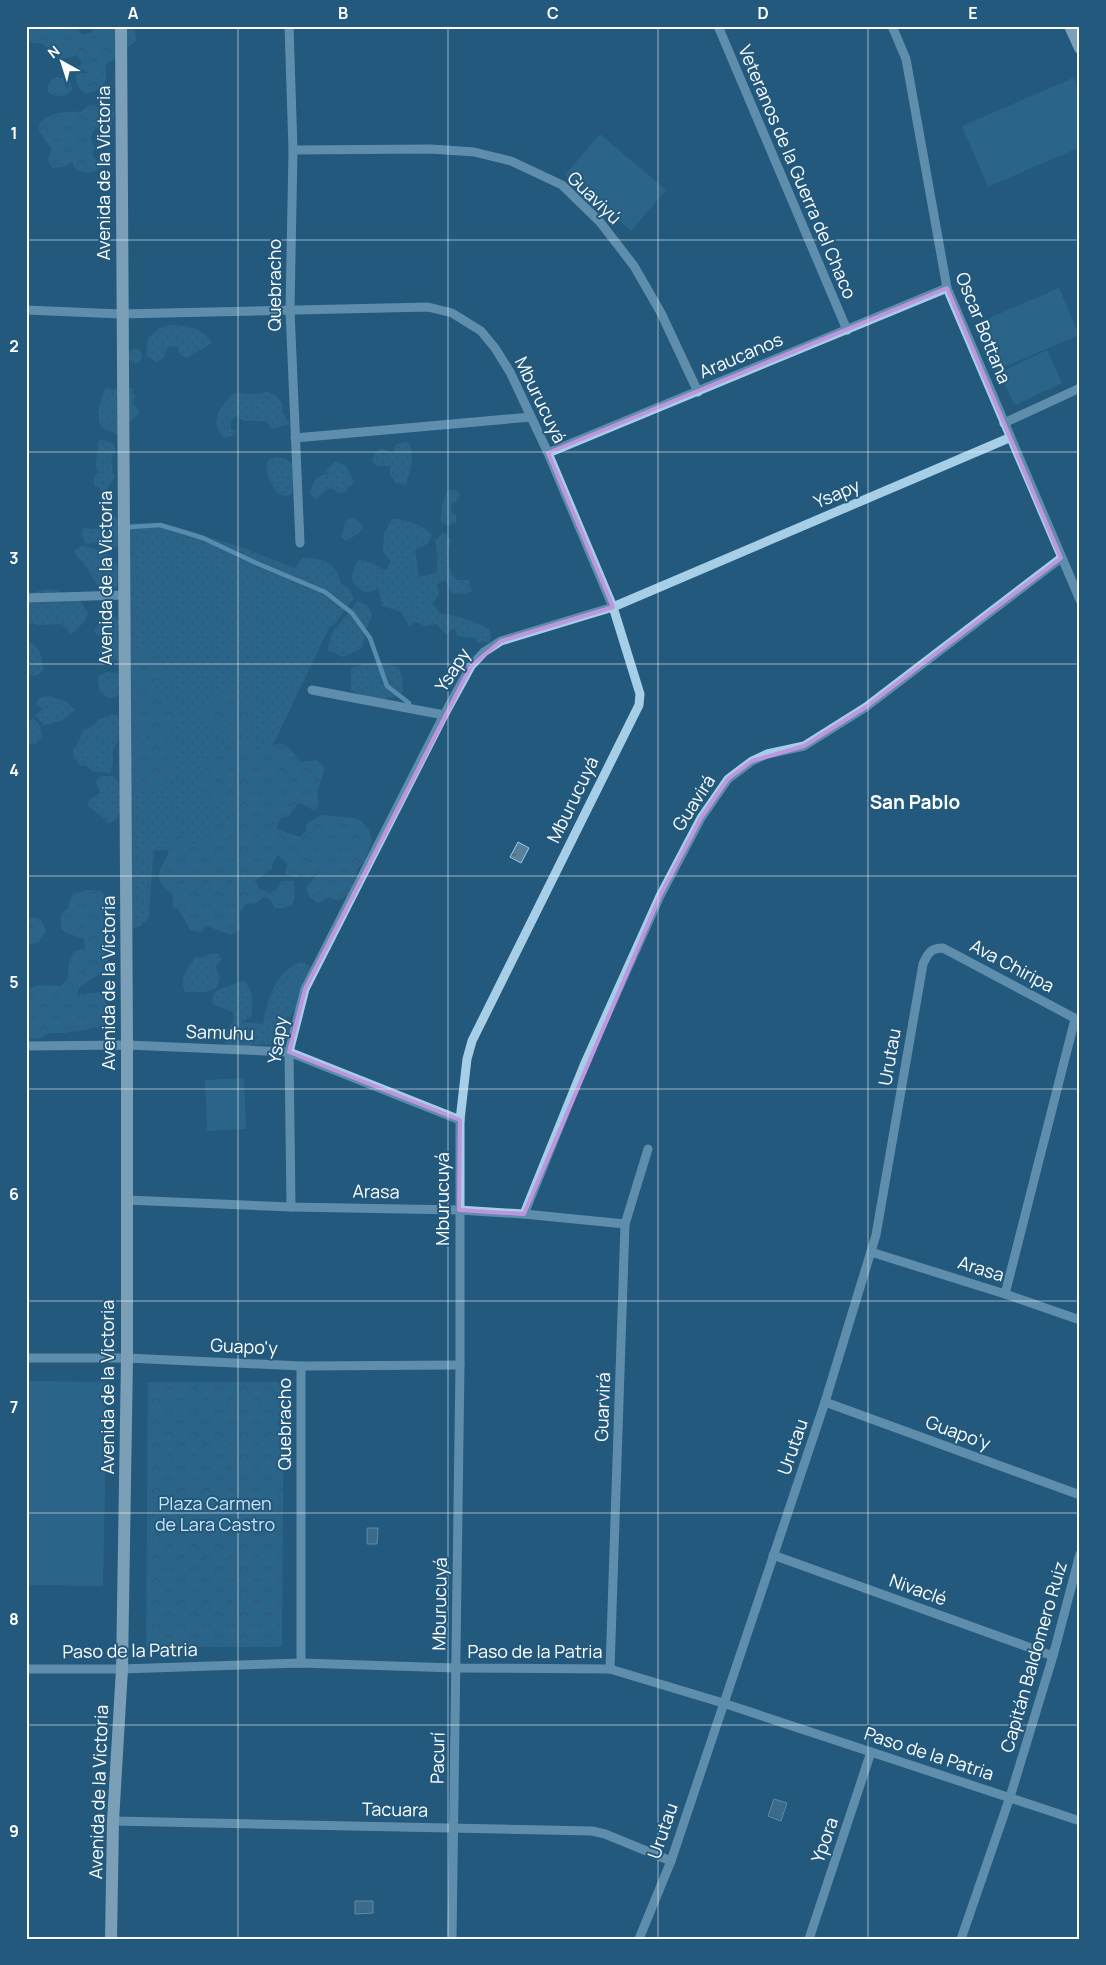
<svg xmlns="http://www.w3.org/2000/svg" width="1106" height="1965" font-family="Manrope,sans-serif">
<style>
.grass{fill:url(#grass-dots)}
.forest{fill:url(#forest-crowns)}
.garden{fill:#337298}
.water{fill:url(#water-ripples);stroke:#9acbe7}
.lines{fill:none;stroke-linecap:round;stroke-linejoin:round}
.stream{stroke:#9acbe7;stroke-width:4.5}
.minor{stroke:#a6cee6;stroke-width:9}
.major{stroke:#e7f3fd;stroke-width:12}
.marked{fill:none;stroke:#bd96df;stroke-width:4;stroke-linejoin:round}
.grid{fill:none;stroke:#fff;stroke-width:1;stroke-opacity:0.55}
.labels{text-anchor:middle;stroke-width:4;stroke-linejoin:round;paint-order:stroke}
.street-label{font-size:18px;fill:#fff;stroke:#23597c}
.park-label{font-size:18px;fill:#c9e4f5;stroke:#23597c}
.neighbourhood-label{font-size:19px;font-weight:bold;fill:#fff;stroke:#23597c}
.neatline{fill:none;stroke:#fff;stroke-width:2}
.grid-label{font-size:16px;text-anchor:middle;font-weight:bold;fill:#fff}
</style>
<defs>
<pattern id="grass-dots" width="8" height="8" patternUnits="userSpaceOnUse" patternTransform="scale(1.25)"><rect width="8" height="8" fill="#337298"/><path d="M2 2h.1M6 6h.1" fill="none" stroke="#425b6a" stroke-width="1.8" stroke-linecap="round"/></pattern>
<pattern id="forest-crowns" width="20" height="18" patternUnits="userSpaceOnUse" patternTransform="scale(1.25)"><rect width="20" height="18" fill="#337298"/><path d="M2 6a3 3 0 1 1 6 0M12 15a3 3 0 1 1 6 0" fill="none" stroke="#425b6a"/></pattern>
<pattern id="water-ripples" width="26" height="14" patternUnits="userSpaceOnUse" patternTransform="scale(1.25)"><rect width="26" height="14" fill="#598199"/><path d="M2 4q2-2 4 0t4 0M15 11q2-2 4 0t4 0" fill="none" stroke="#536976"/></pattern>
</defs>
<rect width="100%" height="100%" fill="#23597c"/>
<g class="grass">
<path d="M170,325C186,325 204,328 212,343L187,358L180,354L177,347L169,346L163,358L157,362L146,356L148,338L159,328Z"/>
<circle cx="135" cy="356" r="7"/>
<path d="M122,385L133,389L135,396L133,403L140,413L128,423L122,435H116L113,432C90,430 100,400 106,387L112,390Z"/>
<path d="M265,391L276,395L282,403V411L289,424L272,429L266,421H244L236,416L231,421V428L237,432L232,436L225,438C206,424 222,404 234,393L259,394Z"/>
<path d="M101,439L113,444C117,451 115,453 111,460L113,464L112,471L115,477L106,491H101L99,488L94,486C93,479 94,476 99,472L96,469C95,460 98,453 98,443Z"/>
<path d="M403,442L409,443C415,454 410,473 406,485L396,483L390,475V466H376L372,461L375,453L382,448L394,454L395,445Z"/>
<polygon points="278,457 286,459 292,464 293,471 292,495 283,496 276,492 268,476 266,466 269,459"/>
<polygon points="335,462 346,465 354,482 345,492 338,493 332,488 325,491 316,500 310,493 315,479 324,474 329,475 326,470"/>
<path d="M450,490H457L460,495L458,500L451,505V510L456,516V523L449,526L441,523C441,512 441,497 450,490Z"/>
<polygon points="115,516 119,522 120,545 108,552 95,543 86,544 81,532 84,528 103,529 108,517"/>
<polygon points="355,518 363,527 358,534 346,541 341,537 346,520"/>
<path d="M393,518C409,521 421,523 432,535L427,544L415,550L419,577L437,573V554L435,540L444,532L451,540C447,558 446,564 456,580H468L472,591L463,594L451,593L446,580L437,584L439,594L433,604L440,613L461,617L489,628L491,636L490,642L478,643L475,638L457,636L455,628L446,634L436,624L425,626L416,622L409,626L401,612L382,606L379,589L366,593C349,584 348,575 359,560L369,562L385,570L391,562L383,552L384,533Z"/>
<path d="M128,523L165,524L238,546L295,568L302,558C313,558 328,559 335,569C338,573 340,580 341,584L348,587L354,598L335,624L330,626L270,751L304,768L236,917L173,908L171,850H154C152,872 150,895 149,918C137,929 135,932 120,924L119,911L131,898Z"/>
<path d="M81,546C90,546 97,551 106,551L110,561L116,563L120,570L117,587C91,591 96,578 84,564C80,559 77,558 74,551Z"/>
<polygon points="50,589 58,591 65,602 70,599 79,599 88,613 85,621 71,635 62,624 40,625 26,623 26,597 30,593"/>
<polygon points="358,601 368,606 372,614 368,627 364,632 365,637 361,649 343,657 327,650 333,631"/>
<polygon points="104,616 115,617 119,622 117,635 120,659 117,661 105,659 99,653 104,636 97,635 94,630"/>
<path d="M26,641C42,647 40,654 44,669L38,675H28L26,672Z"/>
<path d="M385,663L399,668L402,677L403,692C388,704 367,699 351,690V668L364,664Z"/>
<polygon points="106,672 117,673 121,678 118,696 108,699 99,690 98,677"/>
<polygon points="48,696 66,701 75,710 61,721 43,725 35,716 42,709 36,704 39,698"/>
<polygon points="110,715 118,715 122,733 113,750 113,764 110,773 92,771 85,765 81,766 74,757 73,750 79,741 82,731 94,725 99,719"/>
<path d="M32,718C40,724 41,727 42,738L33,745L26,744V726Z"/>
<path d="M104,776H113C125,784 126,809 115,820C113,822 110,822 108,824L105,819L88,806L89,800L100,793L96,782L98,778Z"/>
<path d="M217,953L222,959L216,966L220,978L216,988L206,992H185C179,977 187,970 195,957L203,958L208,954Z"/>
<path d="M302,962L311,967L310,978L300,989L301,1003L289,1018L290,1036L279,1044L254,1045L234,1050L225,1043L227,1030L234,1018L232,1012L212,1004L214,993C221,987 234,985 244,980C255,994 252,1001 251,1017L243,1022L263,1024C267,1000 277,968 302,962Z"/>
</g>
<g class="forest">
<path d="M27,26H53L56,28L60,26H76L82,35L91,32L95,28V26H134L136,40C133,44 131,45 127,47C118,53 122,58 108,62C103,68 108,72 106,79C103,87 95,93 86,94C74,87 73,73 82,62L77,55C58,62 56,57 43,44L32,43L27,36Z"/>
<polygon points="57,77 63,78 71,83 72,89 66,95 55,97 48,92 47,86 52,79"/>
<path d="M91,104L98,107H108L115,113L109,132L104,135L98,128L95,129C89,134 91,142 95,148L92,154L95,159L103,164V167L90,173L76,170L72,162L64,167L52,168L48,160L51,148L39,132V123C49,113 68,110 81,112Z"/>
<path d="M141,650L153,653L164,676L155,685L157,692L176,708L180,720L167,734C141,736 141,739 125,718L129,695L138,689L140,683L131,673L135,660Z"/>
<path d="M232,694L245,704L250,714L243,736C247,742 253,744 257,749C286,742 282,739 301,762L317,760L325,768L317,793L319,804L315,811L300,803L292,811L289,817L270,819L276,829L300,837L306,831V824L322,815L353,818L361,821L369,829L372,842L365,861L358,869L350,894L338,901L329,897L318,903L309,897L306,887L319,872L309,878L301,874L296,878L285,874L287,864L278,855L273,862L272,869L256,880L258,889L270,892L278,889L281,881H294C294,899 300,908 275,908L270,899L263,897L255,904L247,903L240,912V930L231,935L207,926L201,932C187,931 190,928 184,919C172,900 174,896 191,883L181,882L173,894C151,879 159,872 169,852L165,845L170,833L177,829C186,842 190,846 207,843L205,833C211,827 219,825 227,821C235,816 238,801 241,792L234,787L230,801L213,802L202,793C198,762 219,758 238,738C227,726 210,725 196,719L205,706L212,707L217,696Z"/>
<polygon points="161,737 170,742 177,768 166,784 140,793 133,787 128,779 132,756 139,744"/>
<polygon points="88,890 101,891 108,899 105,937 109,967 79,988 77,995 101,992 113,1017 104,1027 65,1033 50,1033 41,1038 26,1040 26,988 28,989 38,985 61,986 68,978 69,961 74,951 85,949 84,939 66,933 61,928 61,914 68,908 72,894"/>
<polygon points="26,917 41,919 46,931 39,942 26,945"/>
<polygon points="148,1382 284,1382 282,1647 146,1647"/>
</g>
<g class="garden">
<polygon points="1073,78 1080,92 1080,147 988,187 962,126"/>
<polygon points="600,134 666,190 631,231 565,175"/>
<polygon points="1059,288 1079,335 997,370 978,323"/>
<polygon points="1047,350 1062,383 1015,405 999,373"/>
<polygon points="244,1078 246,1129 207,1131 205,1080"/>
<polygon points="26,1381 107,1382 103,1586 26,1585"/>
</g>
<g class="water">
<polygon points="518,842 529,848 521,863 510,857"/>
<polygon points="367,1528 378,1528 377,1544 367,1544"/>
<polygon points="774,1799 787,1803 781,1821 768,1816"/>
<polygon points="355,1901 373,1901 373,1913 355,1914"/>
</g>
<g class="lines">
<polyline class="stream" points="130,527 160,525 177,530 203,538 254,562 325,592 352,613 370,638 387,686 409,703"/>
<g class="minor">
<polyline points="289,26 293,150 290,310 300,543"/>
<polyline points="718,26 847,330"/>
<polyline points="892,26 906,59 947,288 1080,600"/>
<polyline points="293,150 431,149 474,152 511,161 562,185 600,222 634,266 661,313 698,392"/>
<polyline points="26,310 121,314 428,307 452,313 481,331 495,348 510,372 548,453 613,607 640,694 639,705 472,1041 467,1059 460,1120 460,1365 452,1939"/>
<polyline points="1004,423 1080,388"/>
<polyline points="295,438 531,417"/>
<polyline points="548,453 947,288"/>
<polyline points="26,598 124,595"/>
<polyline points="312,690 444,715"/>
<polyline points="26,1046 127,1045 289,1052 460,1120"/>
<polyline points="126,1200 291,1207 459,1210 524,1214 625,1224"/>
<polyline points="291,1207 289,1052 305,989 444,715 471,666 484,652 501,641 613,607 1009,438"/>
<polyline points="524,1214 585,1063 660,896 701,818 728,779 752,761 767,754 804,746 866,707 1061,558"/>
<polyline points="871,1252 1005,1294 1080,1320"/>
<polyline points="1005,1294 1075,1019"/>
<polyline points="26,1358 127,1358 301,1366 460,1365"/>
<polyline points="825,1402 1080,1495"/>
<polyline points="773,1555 1053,1656"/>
<polyline points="301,1663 301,1366"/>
<polyline points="26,1669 122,1669 301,1663 456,1668 610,1669 723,1703 1080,1821"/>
<polyline points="610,1669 625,1224 648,1149"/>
<polyline points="113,1821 592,1831 605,1834 671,1861"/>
<path d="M639,1939L671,1861L825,1402L876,1235L923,964C928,953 931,948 943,948L1080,1021"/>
<polyline points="809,1939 871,1752"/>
<polyline points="961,1939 1010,1797 1053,1656 1080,1554"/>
</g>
<g class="major">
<polyline points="1070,26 1080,48"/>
<polyline points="111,1939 113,1821 122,1669 127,1358 127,1045 121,26"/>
</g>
</g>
<path d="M0 0H1106V1965H0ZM947,288L1061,558L866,707L804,746L752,761L728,779L701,818L660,896L524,1214L459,1210L460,1120L289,1052L305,989L471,666L501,641L613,607L548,453Z" fill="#23597c" fill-opacity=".55" fill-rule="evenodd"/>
<path class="marked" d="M947,288L1061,558L866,707L804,746L752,761L728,779L701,818L660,896L524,1214L459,1210L460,1120L289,1052L305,989L471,666L501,641L613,607L548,453Z"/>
<path class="grid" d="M238,26V1939M448,26V1939M658,26V1939M868,26V1939M26,240H1080M26,452H1080M26,664H1080M26,876H1080M26,1089H1080M26,1301H1080M26,1513H1080M26,1725H1080"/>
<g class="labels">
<g class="street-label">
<text transform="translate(797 172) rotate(67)" y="6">Veteranos de la Guerra del Chaco</text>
<text transform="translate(104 173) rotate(-90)" y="6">Avenida de la Victoria</text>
<text transform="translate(594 198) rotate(44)" y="6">Guaviyú</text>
<text transform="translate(275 285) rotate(-90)" y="6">Quebracho</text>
<text transform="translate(983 328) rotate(68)" y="6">Oscar Bottana</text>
<text transform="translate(741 356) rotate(-23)" y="6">Araucanos</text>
<text transform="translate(540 400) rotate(64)" y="6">Mburucuyá</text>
<text transform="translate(837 494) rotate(-23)" y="6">Ysapy</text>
<text transform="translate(106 578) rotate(-90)" y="6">Avenida de la Victoria</text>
<text transform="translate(453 670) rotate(-57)" y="6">Ysapy</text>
<text transform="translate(573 800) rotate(-64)" y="6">Mburucuyá</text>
<text transform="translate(694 803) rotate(-57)" y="6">Guavirá</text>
<text transform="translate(1012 966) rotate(28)" y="6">Ava Chiripa</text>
<text transform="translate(109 983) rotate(-90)" y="6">Avenida de la Victoria</text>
<text transform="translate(220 1033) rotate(2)" y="6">Samuhu</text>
<text transform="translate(278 1040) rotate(-81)" y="6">Ysapy</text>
<text transform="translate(890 1057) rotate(-80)" y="6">Urutau</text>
<text transform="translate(376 1192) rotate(1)" y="6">Arasa</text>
<text transform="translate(443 1199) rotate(-90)" y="6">Mburucuyá</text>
<text transform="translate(981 1269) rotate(17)" y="6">Arasa</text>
<text transform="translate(244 1347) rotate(3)" y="6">Guapo'y</text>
<text transform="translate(108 1387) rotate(-90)" y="6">Avenida de la Victoria</text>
<text transform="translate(603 1407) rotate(-88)" y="6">Guarvirá</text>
<text transform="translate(285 1424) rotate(-90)" y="6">Quebracho</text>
<text transform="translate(958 1433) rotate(20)" y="6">Guapo'y</text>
<text transform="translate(793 1447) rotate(-71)" y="6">Urutau</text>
<text transform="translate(918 1590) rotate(20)" y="6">Nivaclé</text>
<text transform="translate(440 1604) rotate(-89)" y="6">Mburucuyá</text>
<text transform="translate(130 1651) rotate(-1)" y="6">Paso de la Patria</text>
<text x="535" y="1658">Paso de la Patria</text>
<text transform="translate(1034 1657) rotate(-74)" y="6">Capitán Baldomero Ruiz</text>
<text transform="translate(929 1754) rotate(18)" y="6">Paso de la Patria</text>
<text transform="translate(438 1758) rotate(-89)" y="6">Pacurí</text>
<text transform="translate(99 1792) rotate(-88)" y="6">Avenida de la Victoria</text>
<text transform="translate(395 1810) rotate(1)" y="6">Tacuara</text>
<text transform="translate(663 1831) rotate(-71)" y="6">Urutau</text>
<text transform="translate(825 1840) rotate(-71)" y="6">Ypora</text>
</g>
<g class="park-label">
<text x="215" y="1510">Plaza Carmen<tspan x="215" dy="21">de Lara Castro</tspan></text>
</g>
<g class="neighbourhood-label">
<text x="915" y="809">San Pablo</text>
</g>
</g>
<rect width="1106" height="1965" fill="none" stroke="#23597c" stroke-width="55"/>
<g transform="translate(62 62) rotate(321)" stroke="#23597c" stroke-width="4" paint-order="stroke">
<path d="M0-4L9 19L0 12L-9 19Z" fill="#ffffff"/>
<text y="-8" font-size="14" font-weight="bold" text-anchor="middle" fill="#ffffff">N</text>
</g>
<rect x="28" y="28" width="1050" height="1910" class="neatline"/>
<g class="grid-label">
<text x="133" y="19">A</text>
<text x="343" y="19">B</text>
<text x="553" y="19">C</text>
<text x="763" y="19">D</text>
<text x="973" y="19">E</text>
<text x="14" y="139">1</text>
<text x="14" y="352">2</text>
<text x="14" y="564">3</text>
<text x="14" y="776">4</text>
<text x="14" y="988">5</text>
<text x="14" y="1200">6</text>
<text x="14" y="1413">7</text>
<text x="14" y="1625">8</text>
<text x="14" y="1837">9</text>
</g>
</svg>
